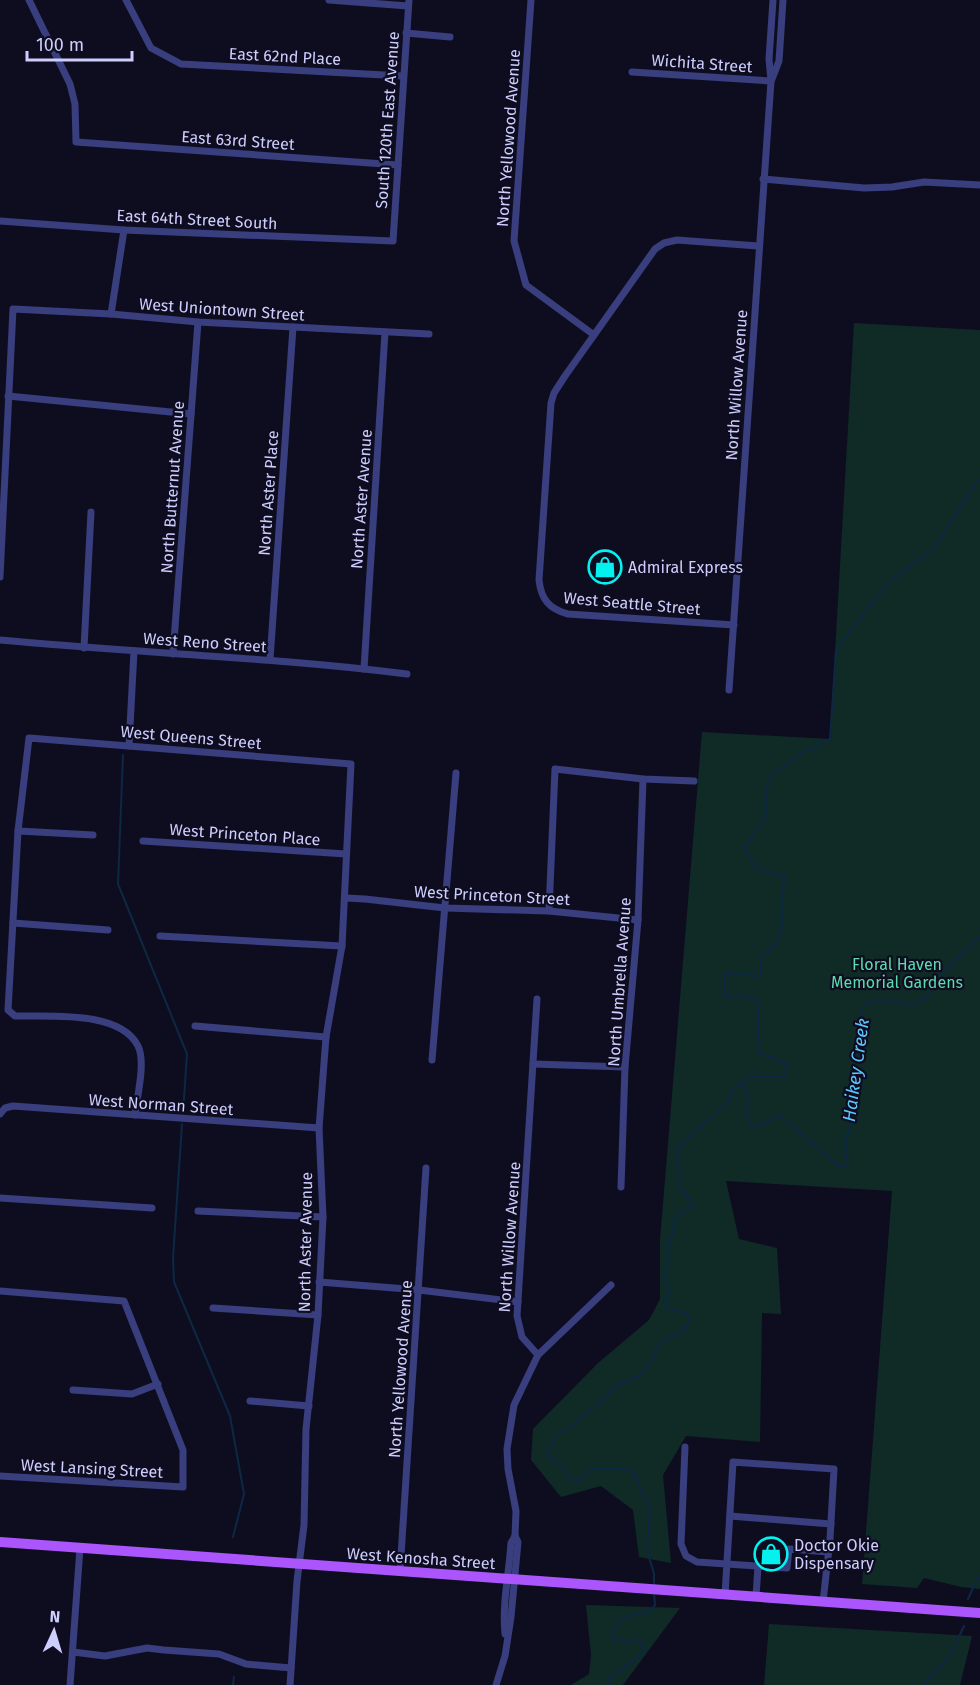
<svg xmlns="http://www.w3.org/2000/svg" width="980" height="1685" font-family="'Fira Sans',sans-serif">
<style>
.green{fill:#102a26}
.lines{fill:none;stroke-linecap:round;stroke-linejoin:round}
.stream{stroke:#0d2844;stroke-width:2}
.street{stroke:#393e7e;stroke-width:7}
.primary{stroke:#ab56fc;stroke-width:10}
.labels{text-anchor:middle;stroke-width:4.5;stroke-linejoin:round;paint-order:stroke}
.street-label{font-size:16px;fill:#cdcdfe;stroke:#0e0d20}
.poi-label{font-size:16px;fill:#cdcdfe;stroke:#0e0d20;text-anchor:start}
.park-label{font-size:16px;fill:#5bdcad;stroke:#0e0d20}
.water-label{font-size:18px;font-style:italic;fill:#5dc4fc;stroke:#0e0d20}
</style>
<rect width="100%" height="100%" fill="#0e0d20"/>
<g class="green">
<polygon points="854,323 980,330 980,1589 961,1587 924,1578 917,1588 862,1584 892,1191 726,1181 739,1239 777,1248 781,1314 762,1313 760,1442 686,1436 663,1475 671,1563 639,1557 633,1510 601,1486 561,1497 531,1460 533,1429 598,1363 649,1320 660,1299 660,1240 702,732 830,739"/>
<polygon points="586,1605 680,1608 623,1685 571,1685 589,1674 591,1655"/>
<polygon points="769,1624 972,1636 960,1685 764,1685"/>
</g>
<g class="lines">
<g class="stream">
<polyline points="123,755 118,884 187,1054 183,1113"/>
<path d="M738,1085L751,1076L785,1077L788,1064L759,1053L758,1002L745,995L724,997L725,973L760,976L761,956C765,953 773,949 776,944C785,933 782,893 784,877L756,869L744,848L765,818L768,778L801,753L830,739L836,650L888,583L935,547L976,483L980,479"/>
<polyline points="182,1124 173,1258 174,1282 230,1416 244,1494 233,1537"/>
<path d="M654,1587V1574L647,1550L650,1508L633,1472L626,1469H592L582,1479L575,1482C568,1478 569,1475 565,1470C558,1461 550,1462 547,1451L558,1434L570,1427L606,1397L614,1387L642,1374L662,1342L684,1331L689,1320L687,1313L666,1308L665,1301L670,1290L666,1284L665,1275L668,1262L667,1246L674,1230L673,1225L675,1219L682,1212L690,1209L693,1203L680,1188L677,1149L728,1102L733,1090L738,1085H742L748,1092L747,1115L752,1127H758L777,1116L782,1117L834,1162L842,1167L846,1165L848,1163L845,1151L847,1136L854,1111L857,1082L853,1070C855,1062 860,1055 861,1048C864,1037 859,1025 861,1014C866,992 896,1001 911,1005L925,999L936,979L980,937"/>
<polyline points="968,1599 977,1579 980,1578"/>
<polyline points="233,1685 234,1677"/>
<path d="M607,1685L609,1679L646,1651L639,1639L627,1642L611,1639C614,1615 630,1616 649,1612L655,1605L654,1592"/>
<polyline points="923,1685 951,1654 964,1626"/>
</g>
<g class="street">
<polyline points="29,0 70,84 75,104 76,142 398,165"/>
<polyline points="126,0 151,48 181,64 403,76"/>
<polyline points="329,0 408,6"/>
<polyline points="531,0 514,241 526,285 594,335"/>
<polyline points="406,33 450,37"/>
<polyline points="632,72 771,81"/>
<polyline points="772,79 779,61 783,0"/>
<polyline points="763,179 864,188 892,187 924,182 980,185"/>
<polyline points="0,221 124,230 393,241 409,0"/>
<polyline points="111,314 124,230"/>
<polyline points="8,396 191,414"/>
<polyline points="0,577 13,309 111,314 198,322 429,334"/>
<path d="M734,625L568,614C549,609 541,599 539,580L551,403L554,393L565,376L655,249L664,243L677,240L758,246"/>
<path d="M0,640C136,653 272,657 407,674"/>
<polyline points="84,648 91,512"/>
<polyline points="173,654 198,322"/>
<polyline points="270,660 293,327"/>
<polyline points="364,669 385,332"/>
<polyline points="729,690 771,81 769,59 773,0"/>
<polyline points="129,746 134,651"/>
<polyline points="18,831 93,835"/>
<polyline points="143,841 346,854"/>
<polyline points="345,898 365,899 445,908 549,911 638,920"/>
<polyline points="549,911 555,769 643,779 694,781"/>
<polyline points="13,923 108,930"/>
<polyline points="160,936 342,946"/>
<polyline points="537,999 517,1316 522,1337 538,1355"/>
<polyline points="195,1026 326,1037"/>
<polyline points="432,1060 456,773"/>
<polyline points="533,1064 625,1067"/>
<polyline points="0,1114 5,1108 13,1106 319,1128"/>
<path d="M135,1115C137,1097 146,1062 138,1046C120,1010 49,1017 15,1016L8,1010L18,831L29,738L351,764L342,946L326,1037L319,1128L323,1217L318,1315L306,1429L304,1525L297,1581L290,1685"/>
<polyline points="621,1187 625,1067 638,920 643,779"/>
<polyline points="0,1198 152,1208"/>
<polyline points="198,1211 323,1217"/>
<polyline points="319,1282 419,1290 518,1302"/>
<polyline points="0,1291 124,1301 183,1450 183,1487 0,1476"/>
<polyline points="213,1308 318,1315"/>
<polyline points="73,1390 132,1394 158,1384"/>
<polyline points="250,1401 309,1406"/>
<polyline points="685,1447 681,1544 686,1556 697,1562 787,1568 789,1549 829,1552"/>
<polyline points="730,1516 831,1524"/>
<polyline points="400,1571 426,1168"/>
<polyline points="725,1595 733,1462 834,1469 830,1539 823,1602"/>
<polyline points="756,1597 758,1566"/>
<path d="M505,1634C502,1603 509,1574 511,1543L515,1536"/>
<polyline points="73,1652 105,1656 147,1648 164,1650 219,1654 246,1664 291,1668"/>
<polyline points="70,1685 80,1548"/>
<polyline points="496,1685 505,1656 511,1617 518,1542 515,1536 516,1511 508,1469 507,1449 514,1405 538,1355 611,1285"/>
</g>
<polyline class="primary" points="0,1542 980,1613"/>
</g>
<defs>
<g id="shop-ring" transform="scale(1.725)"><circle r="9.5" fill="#0e0d20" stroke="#04f2ef" stroke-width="1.5"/><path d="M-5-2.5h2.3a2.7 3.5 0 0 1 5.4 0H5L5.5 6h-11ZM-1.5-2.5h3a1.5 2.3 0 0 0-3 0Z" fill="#04f2ef"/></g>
</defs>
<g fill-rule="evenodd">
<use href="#shop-ring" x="605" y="567"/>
<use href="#shop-ring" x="771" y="1554"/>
</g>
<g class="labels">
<g class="street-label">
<text transform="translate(285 56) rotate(3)" y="6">East 62nd Place</text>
<text transform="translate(702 63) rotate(4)" y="6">Wichita Street</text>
<text transform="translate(387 120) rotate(-86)" y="6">South 120th East Avenue</text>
<text transform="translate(508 138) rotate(-86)" y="6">North Yellowood Avenue</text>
<text transform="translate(238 140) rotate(4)" y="6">East 63rd Street</text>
<text transform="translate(197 219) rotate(3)" y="6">East 64th Street South</text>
<text transform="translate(222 309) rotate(4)" y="6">West Uniontown Street</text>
<text transform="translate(736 385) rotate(-86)" y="6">North Willow Avenue</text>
<text transform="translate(172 487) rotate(-86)" y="6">North Butternut Avenue</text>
<text transform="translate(268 493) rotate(-86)" y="6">North Aster Place</text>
<text transform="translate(361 499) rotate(-86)" y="6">North Aster Avenue</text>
<text transform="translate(632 603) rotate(5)" y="6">West Seattle Street</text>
<text transform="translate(205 642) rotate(4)" y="6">West Reno Street</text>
<text transform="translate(191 737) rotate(5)" y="6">West Queens Street</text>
<text transform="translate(245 834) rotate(4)" y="6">West Princeton Place</text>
<text transform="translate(492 895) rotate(3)" y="6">West Princeton Street</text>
<text transform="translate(619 982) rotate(-86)" y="6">North Umbrella Avenue</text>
<text transform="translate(161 1104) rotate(4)" y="6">West Norman Street</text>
<text transform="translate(509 1237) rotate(-86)" y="6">North Willow Avenue</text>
<text transform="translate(305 1242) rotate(-89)" y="6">North Aster Avenue</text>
<text transform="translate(400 1369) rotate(-86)" y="6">North Yellowood Avenue</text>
<text transform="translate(92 1468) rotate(3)" y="6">West Lansing Street</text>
<text transform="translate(421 1558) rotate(4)" y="6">West Kenosha Street</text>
</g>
<g class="poi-label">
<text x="628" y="573">Admiral Express</text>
<text x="794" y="1551">Doctor Okie<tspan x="794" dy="18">Dispensary</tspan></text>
</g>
<g class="park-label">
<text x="897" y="970">Floral Haven<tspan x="897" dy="18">Memorial Gardens</tspan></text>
</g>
<g class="water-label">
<text transform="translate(856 1070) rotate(-82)" y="6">Haikey Creek</text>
</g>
</g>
<g transform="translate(54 1631) rotate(4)" stroke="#0e0d20" stroke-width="4.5" paint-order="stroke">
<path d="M0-4.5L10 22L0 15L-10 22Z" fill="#cdcdfe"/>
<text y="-9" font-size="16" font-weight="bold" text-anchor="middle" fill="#cdcdfe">N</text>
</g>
<path d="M27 51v9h105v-9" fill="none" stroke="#cdcdfe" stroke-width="3"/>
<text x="36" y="51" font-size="18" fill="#cdcdfe" stroke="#0e0d20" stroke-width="4.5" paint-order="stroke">100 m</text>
</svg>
